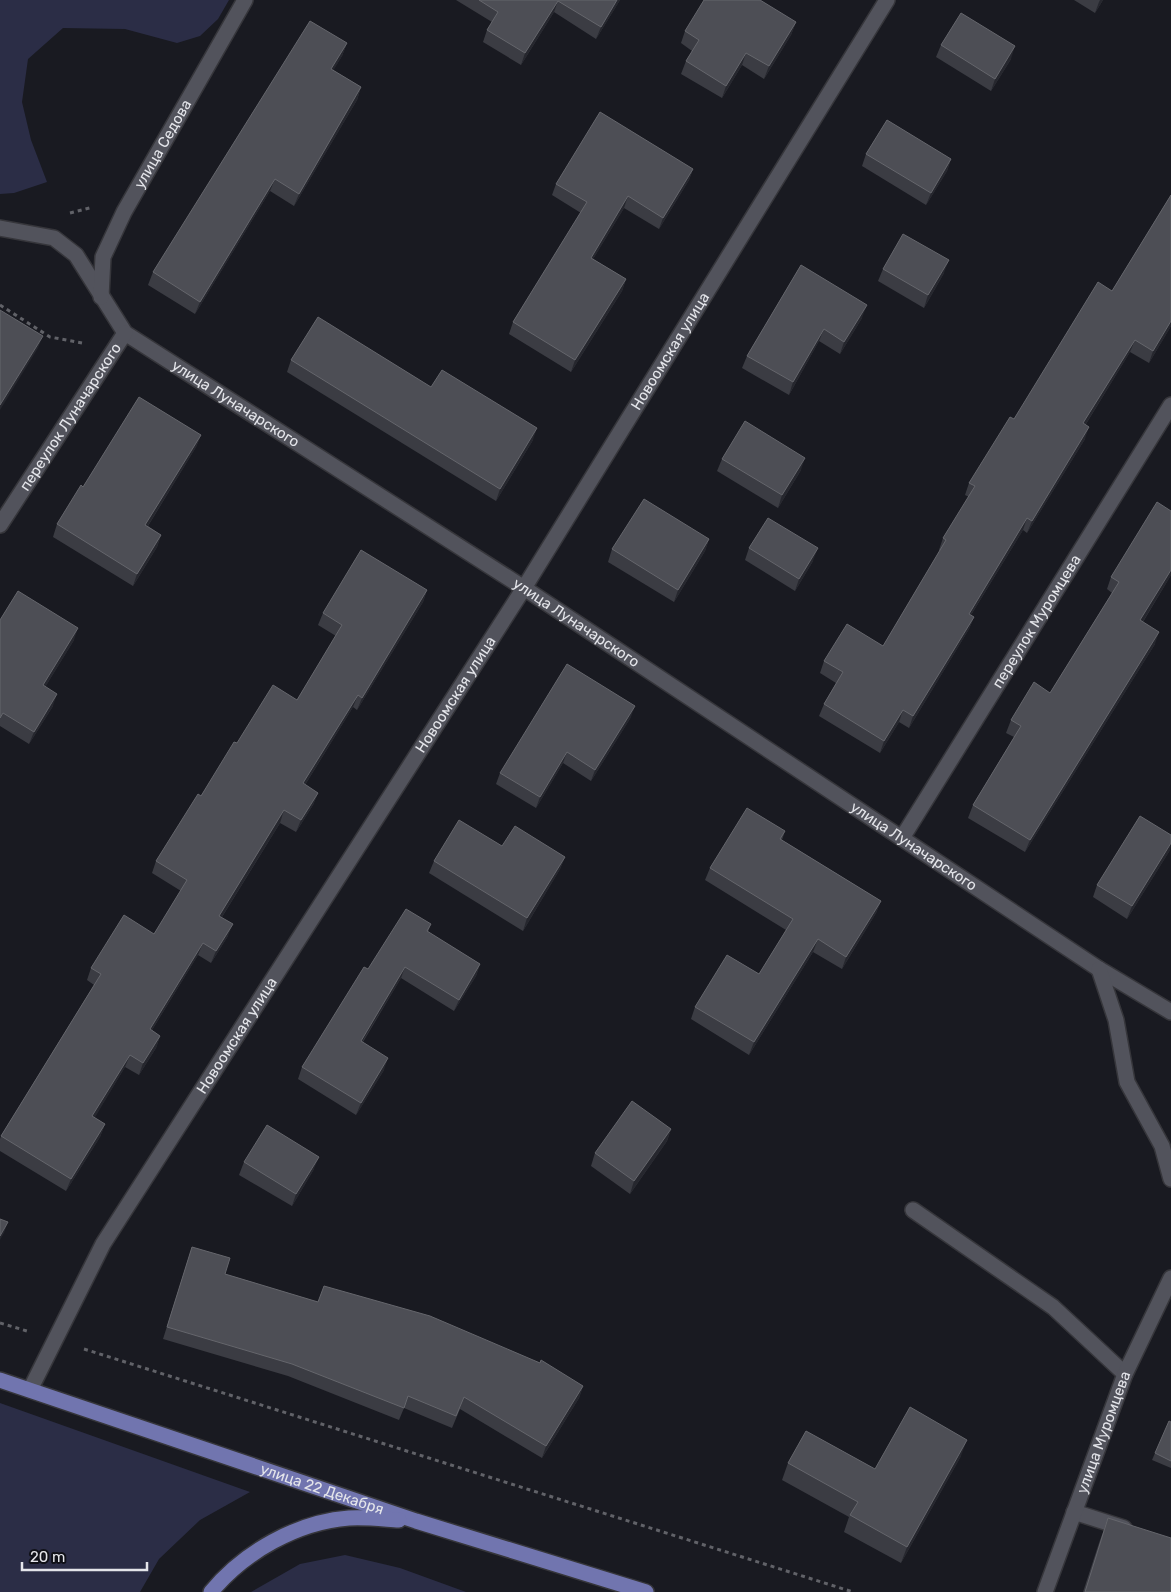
<svg xmlns="http://www.w3.org/2000/svg" width="1171" height="1592" font-family="Rubik,sans-serif">
<style>
.green{fill:#2b2d46}
.lines{fill:none;stroke-linecap:round;stroke-linejoin:round}
.lane-casing{stroke:#36363b;stroke-width:18}
.street-casing{stroke:#36363b;stroke-width:18}
.primary-casing{stroke:#36363b;stroke-width:18}
.path{stroke:#616268;stroke-width:3;stroke-dasharray:4 4;stroke-linecap:butt}
.lane{stroke:#52535c;stroke-width:15}
.street{stroke:#52535c;stroke-width:15}
.primary{stroke:#7175af;stroke-width:15}
.wall{fill:#3b3c43}
.shaded-wall{fill:#26272e}
.building{fill:#4d4e55;stroke:#65666c}
.labels{text-anchor:middle;stroke-width:4.5;stroke-linejoin:round;paint-order:stroke}
.street-label{font-size:15px;fill:#e4e5ea;stroke:#101118}
</style>
<rect width="100%" height="100%" fill="#191a21"/>
<g class="green">
<polygon points="0,0 229,0 218,19 200,36 177,43 125,29 63,28 28,59 22,102 31,140 47,182 14,193 0,194"/>
<polygon points="0,1403 250,1492 200,1520 159,1559 140,1592 0,1592"/>
<polygon points="345,1555 400,1568 466,1592 251,1592 300,1564"/>
</g>
<g class="lines">
<g class="lane-casing">
<g id="lane">
<polyline points="913,1210 1053,1307 1125,1374"/>
<polyline points="1074,1512 1124,1528"/>
</g>
</g>
<g class="street-casing">
<g id="street">
<path id="s1" d="M0,228L54,238L76,255L125,333L524,588L1099,969L1171,1012"/>
<path id="s2" d="M101,297L103,257L124,212L245,0"/>
<path id="s3" d="M0,525L125,333"/>
<path id="s4" d="M902,838L1171,405"/>
<polyline points="1099,969 1116,1020 1127,1082 1162,1146 1171,1179"/>
<path id="s5" d="M30,1390L103,1244L524,588L887,0"/>
<path id="s6" d="M1045,1592L1125,1374L1171,1278"/>
</g>
</g>
<g class="primary-casing">
<g id="primary">
<path id="s7" d="M0,1380L416,1521L646,1592"/>
<path d="M211,1592C244,1552 297,1522 349,1518C366,1517 383,1519 399,1520"/>
</g>
</g>
<g class="path">
<polyline points="70,213 93,207"/>
<polyline points="0,305 50,337 82,343"/>
<polyline points="0,1323 27,1331"/>
<polyline points="84,1349 853,1592"/>
</g>
<use href="#lane" class="lane"/>
<use href="#street" class="street"/>
<use href="#primary" class="primary"/>
</g>
<g class="wall">
<polygon points="456,0 620,0 596,39 554,12 521,65 483,42 487,30 492,22"/>
<polygon points="1074,0 1103,0 1095,13"/>
<polygon points="796,22 791,35 764,79 742,65 722,98 681,74 686,61 692,51 681,43 685,31"/>
<polygon points="347,43 342,56 333,70 361,87 357,100 294,206 270,191 195,314 148,285 153,272"/>
<polygon points="941,45 1011,59 991,91 936,57"/>
<polygon points="866,154 951,159 947,171 926,205 862,166"/>
<polygon points="693,169 689,180 659,229 624,208 593,259 626,279 622,291 571,372 509,334 513,322 581,213 552,195 556,184"/>
<polygon points="1171,195 1171,326 1149,363 1130,352 1086,424 1085,439 1027,533 1023,530 971,615 974,617 969,629 909,728 899,722 880,753 819,716 824,704 836,683 820,673 824,661 883,646 940,551 939,550 943,538 969,497 965,495 969,483 1014,419 1112,291"/>
<polygon points="801,265 862,318 840,354 819,341 789,395 742,368 747,356"/>
<polygon points="883,269 944,273 924,308 878,281"/>
<polygon points="291,360 431,387 533,440 496,501 287,372"/>
<polygon points="201,435 196,447 148,526 161,535 157,547 133,586 53,537 57,524 83,487"/>
<polygon points="722,459 801,470 778,508 717,471"/>
<polygon points="1171,511 1171,575 1143,622 1155,644 1025,852 968,818 973,805 1014,737 1006,733 1011,720 1050,693 1112,593 1107,589 1111,577"/>
<polygon points="709,539 705,551 674,602 608,562 612,549"/>
<polygon points="749,548 813,561 795,591 745,560"/>
<polygon points="427,590 423,602 357,710 353,707 305,785 318,793 313,805 296,832 280,823 222,917 228,936 211,963 198,955 152,1030 160,1036 156,1048 139,1075 125,1067 94,1118 105,1124 100,1137 66,1191 0,1151 0,1139 1,1136 94,985 87,980 91,968 154,934 181,891 152,873 156,861 237,743 297,700 336,636 318,625 323,613"/>
<polygon points="0,620 74,640 45,687 53,706 29,744 0,726"/>
<polygon points="631,717 591,781 563,763 536,808 496,784 500,773"/>
<polygon points="785,831 782,840 881,901 876,913 842,969 813,952 749,1055 691,1019 695,1007 759,974 786,930 705,880 710,868"/>
<polygon points="502,846 565,857 560,869 523,931 429,873 434,861"/>
<polygon points="1170,850 1127,919 1093,897 1097,885"/>
<polygon points="431,924 428,932 480,964 476,976 454,1011 401,978 363,1042 384,1070 356,1115 298,1079 302,1067 368,969"/>
<polygon points="671,1129 667,1141 630,1194 591,1166 595,1153"/>
<polygon points="244,1162 314,1169 292,1206 239,1175"/>
<polygon points="192,1247 225,1274 318,1302 583,1386 579,1398 542,1458 460,1409 452,1428 404,1408 399,1420 288,1376 163,1339"/>
<polygon points="1171,1422 1171,1468 1152,1460 1155,1453"/>
<polygon points="961,1456 901,1563 844,1532 849,1517 782,1480 788,1463 875,1469"/>
<polygon points="1108,1518 1171,1592 1083,1592 1099,1543"/>
</g>
<g class="shaded-wall">
<polygon points="617,0 620,0 596,39 601,27"/>
<polygon points="1100,0 1103,0 1095,13 1099,2"/>
<polygon points="558,1 554,12 521,65 525,53"/>
<polygon points="796,22 791,35 764,79 769,66"/>
<polygon points="347,43 342,56 327,81 331,69"/>
<polygon points="1015,46 1011,59 991,91 995,79"/>
<polygon points="746,53 742,65 722,98 726,86"/>
<polygon points="361,87 357,100 294,206 299,194"/>
<polygon points="951,159 947,171 926,205 931,193"/>
<polygon points="693,169 689,180 659,229 663,218"/>
<polygon points="275,179 270,191 195,314 200,302"/>
<polygon points="628,196 624,208 587,269 591,258"/>
<polygon points="949,260 944,273 924,308 928,295"/>
<polygon points="626,279 622,291 571,372 575,360"/>
<polygon points="867,305 862,318 840,354 844,342"/>
<polygon points="1171,321 1171,326 1149,363 1153,351"/>
<polygon points="824,329 819,341 789,395 793,382"/>
<polygon points="43,336 38,348 0,410 0,405"/>
<polygon points="1135,340 1130,352 1079,435 1083,423"/>
<polygon points="1089,427 1085,439 1027,533 1032,521"/>
<polygon points="537,428 533,440 496,501 500,489"/>
<polygon points="201,435 196,447 141,537 145,525"/>
<polygon points="805,458 801,470 778,508 782,495"/>
<polygon points="1027,518 1023,530 964,626 969,614"/>
<polygon points="161,535 157,547 133,586 137,574"/>
<polygon points="709,539 705,551 674,602 678,590"/>
<polygon points="818,548 813,561 795,591 799,579"/>
<polygon points="1171,570 1171,575 1136,633 1140,620"/>
<polygon points="427,590 423,602 357,710 362,698"/>
<polygon points="974,617 969,629 909,728 913,716"/>
<polygon points="78,628 74,640 39,697 43,685"/>
<polygon points="1159,632 1155,644 1025,852 1030,840"/>
<polygon points="57,694 53,706 29,744 34,732"/>
<polygon points="358,695 353,707 298,796 303,783"/>
<polygon points="635,706 631,717 591,781 595,770"/>
<polygon points="903,710 899,722 880,753 884,741"/>
<polygon points="567,752 563,763 536,808 540,797"/>
<polygon points="318,793 313,805 296,832 301,820"/>
<polygon points="284,810 280,823 215,928 219,916"/>
<polygon points="1171,843 1170,850 1127,919 1132,906"/>
<polygon points="565,857 560,869 523,931 527,918"/>
<polygon points="881,901 876,913 842,969 846,957"/>
<polygon points="233,924 228,936 211,963 216,951"/>
<polygon points="818,939 813,952 749,1055 754,1042"/>
<polygon points="203,943 198,955 145,1041 150,1029"/>
<polygon points="480,964 476,976 454,1011 459,1000"/>
<polygon points="405,967 401,978 356,1052 361,1041"/>
<polygon points="160,1036 156,1048 139,1075 143,1063"/>
<polygon points="130,1055 125,1067 88,1129 92,1116"/>
<polygon points="388,1058 384,1070 356,1115 361,1103"/>
<polygon points="105,1124 100,1137 66,1191 71,1179"/>
<polygon points="671,1129 667,1141 630,1194 634,1181"/>
<polygon points="319,1157 314,1169 292,1206 296,1194"/>
<polygon points="8,1222 4,1233 0,1240 0,1236"/>
<polygon points="583,1386 579,1398 542,1458 546,1446"/>
<polygon points="967,1440 961,1456 901,1563 907,1547"/>
</g>
<g class="building">
<polygon points="479,0 617,0 601,27 558,1 525,53 487,30 498,12"/>
<polygon points="704,0 760,0 796,22 769,66 746,53 726,86 686,61 699,40 685,31"/>
<polygon points="961,13 1015,46 995,79 941,45"/>
<polygon points="310,21 347,43 331,69 361,87 299,194 275,179 200,302 153,272"/>
<polygon points="600,112 693,169 663,218 628,196 591,258 626,279 575,360 513,322 587,202 556,184"/>
<polygon points="887,120 951,159 931,193 866,154"/>
<polygon points="1171,195 1171,321 1153,351 1135,340 1083,423 1089,427 1032,521 1027,518 969,614 974,617 913,716 903,710 884,741 824,704 843,672 824,661 847,624 883,646 946,540 943,538 975,486 969,483 1010,417 1014,419 1098,282 1112,291"/>
<polygon points="903,234 949,260 928,295 883,269"/>
<polygon points="801,265 867,305 844,342 824,329 793,382 747,356"/>
<polygon points="0,310 43,336 0,405"/>
<polygon points="318,317 431,387 442,370 537,428 500,489 291,360"/>
<polygon points="139,397 201,435 145,525 161,535 137,574 57,524 81,485 83,487"/>
<polygon points="745,421 805,458 782,495 722,459"/>
<polygon points="644,499 709,539 678,590 612,549"/>
<polygon points="1157,502 1171,511 1171,570 1140,620 1159,632 1030,840 973,805 1021,726 1011,720 1034,682 1050,693 1119,582 1111,577"/>
<polygon points="768,518 818,548 799,579 749,548"/>
<polygon points="361,550 427,590 362,698 358,695 303,783 318,793 301,820 284,810 219,916 233,924 216,951 203,943 150,1029 160,1036 143,1063 130,1055 92,1116 105,1124 71,1179 1,1136 101,974 91,968 124,915 154,934 187,880 156,861 198,794 201,796 234,742 237,743 273,685 297,700 342,625 323,613"/>
<polygon points="18,591 78,628 43,685 57,694 34,732 3,713 0,718 0,620"/>
<polygon points="567,664 635,706 595,770 567,752 540,797 500,773"/>
<polygon points="747,808 785,831 780,839 881,901 846,957 818,939 754,1042 695,1007 727,955 759,974 793,919 710,868"/>
<polygon points="1140,816 1171,835 1171,843 1132,906 1097,885"/>
<polygon points="459,820 502,846 515,826 565,857 527,918 434,861"/>
<polygon points="406,909 431,924 427,931 480,964 459,1000 405,967 361,1041 388,1058 361,1103 302,1067 364,967 368,969"/>
<polygon points="632,1101 671,1129 634,1181 595,1153"/>
<polygon points="267,1125 319,1157 296,1194 244,1162"/>
<polygon points="0,1219 8,1222 0,1236"/>
<polygon points="192,1247 230,1258 225,1274 318,1302 324,1286 430,1316 540,1363 541,1360 583,1386 546,1446 464,1397 456,1416 408,1396 404,1408 292,1364 167,1327"/>
<polygon points="910,1407 967,1440 907,1547 850,1515 858,1502 788,1463 806,1431 875,1469"/>
<polygon points="1169,1421 1171,1422 1171,1461 1155,1453"/>
<polygon points="1108,1518 1171,1538 1171,1592 1085,1592"/>
</g>
<g class="labels">
<g class="street-label">
<text dy="5" stroke="none"><textPath href="#s2" startOffset="168">улица Седова</textPath></text>
<text dy="5" stroke="none"><textPath href="#s5" startOffset="1221">Новоомская улица</textPath></text>
<text dy="5" stroke="none"><textPath href="#s1" startOffset="306">улица Луначарского</textPath></text>
<text dy="5" stroke="none"><textPath href="#s3" startOffset="129">переулок Луначарского</textPath></text>
<text dy="5" stroke="none"><textPath href="#s4" startOffset="255">переулок Муромцева</textPath></text>
<text dy="5" stroke="none"><textPath href="#s1" startOffset="711">улица Луначарского</textPath></text>
<text dy="5" stroke="none"><textPath href="#s5" startOffset="816">Новоомская улица</textPath></text>
<text dy="5" stroke="none"><textPath href="#s1" startOffset="1116">улица Луначарского</textPath></text>
<text dy="5" stroke="none"><textPath href="#s5" startOffset="411">Новоомская улица</textPath></text>
<text dy="5" stroke="none"><textPath href="#s6" startOffset="170">улица Муромцева</textPath></text>
<text dy="5" stroke="none"><textPath href="#s7" startOffset="340">улица 22 Декабря</textPath></text>
</g>
</g>
<path d="M22 1562v8h125v-8" fill="none" stroke="#e4e5ea" stroke-width="2.5"/>
<text x="30" y="1562" font-size="15" fill="#e4e5ea" stroke="#101118" stroke-width="4" paint-order="stroke">20 m</text>
</svg>
